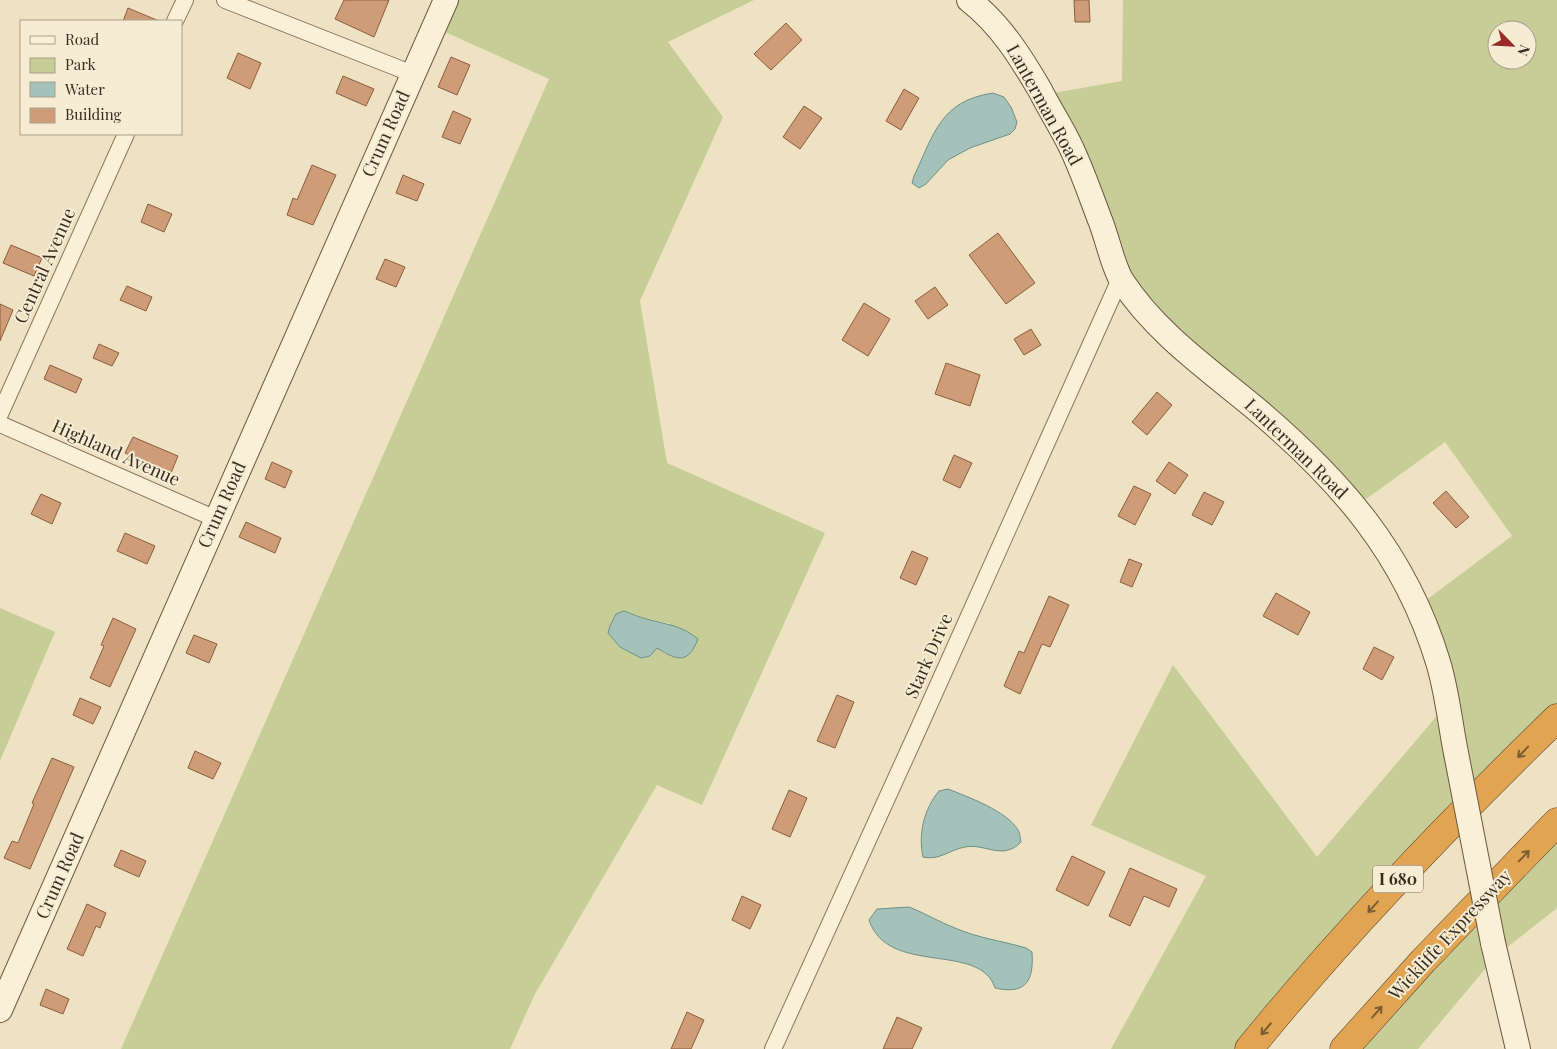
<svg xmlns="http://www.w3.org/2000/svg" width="1557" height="1049" font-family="'Playfair Display',serif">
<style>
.green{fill:#c6cd97;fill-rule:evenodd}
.water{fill:#a5c2ba;stroke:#6c9088}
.building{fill:#ce9d78;stroke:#895d3f}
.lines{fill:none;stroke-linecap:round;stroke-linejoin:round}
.street-casing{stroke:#8a745a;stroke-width:18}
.secondary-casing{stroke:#6b553d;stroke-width:26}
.highway-casing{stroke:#57422e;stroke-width:29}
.street{stroke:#f9f0d7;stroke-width:16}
.secondary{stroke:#f9f0d7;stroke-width:24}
.highway{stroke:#e0a453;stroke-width:28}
.secondary-bridge-casing{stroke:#6b553d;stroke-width:26;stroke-linecap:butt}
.secondary-bridge{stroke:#f9f0d7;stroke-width:24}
.oneway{stroke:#7c5c33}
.labels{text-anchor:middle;stroke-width:4;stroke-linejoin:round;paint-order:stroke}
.shield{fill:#f6ecd3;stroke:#726654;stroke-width:1}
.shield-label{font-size:16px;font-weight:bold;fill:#392c1e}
.street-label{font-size:18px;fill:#392c1e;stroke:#f6ecd3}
</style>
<rect width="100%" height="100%" fill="#efe2c3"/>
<g class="green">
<path d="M446,0H754L668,42L723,117L640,301L667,463L825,533L702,805L657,785L535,994L510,1049H121L549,79L434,27ZM624,611L649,620L669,623L666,654L657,648Z"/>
<path d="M1123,0H1557V718L1249,1049H1111L1206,876L1091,825L1173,665L1317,857L1447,704L1417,607L1512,536L1445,442L1355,507L1149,316L1042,95L1122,81ZM1497,30H1527V60H1497Z"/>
<polygon points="0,608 55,632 0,761"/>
<polygon points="1557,822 1557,908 1496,956 1418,1049 1347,1049"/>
</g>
<g class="water">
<path d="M993,93L1004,97L1011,107L1017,122L1015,129L1010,134L970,148L948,160L926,184L919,188L912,183L914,176C934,134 940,101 993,93Z"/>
<path d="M624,611C632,614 641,618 650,620C670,625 682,626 698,639C688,664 678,661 657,648L650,656L641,658L620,647L608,633L610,626L616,614Z"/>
<path d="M948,789C968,797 1007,811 1018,830C1020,833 1020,838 1021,842C1003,861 985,843 965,847C949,850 939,861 923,857C918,834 924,809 939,791Z"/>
<path d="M909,907C925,913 939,922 955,928C978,938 1002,941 1026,948L1032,952C1034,981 1026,995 995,988C980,941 888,977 869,920L877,909Z"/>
</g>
<g class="building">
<polygon points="344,0 389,0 374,37 335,19"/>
<polygon points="1074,0 1089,0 1090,22 1075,22"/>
<polygon points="128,8 159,21 123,21"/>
<polygon points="786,23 802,40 771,70 754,54"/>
<polygon points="238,53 261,63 250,89 227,78"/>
<polygon points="451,57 470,65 457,95 438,87"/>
<polygon points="343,76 374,89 366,106 336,93"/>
<polygon points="904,89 919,98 901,130 886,121"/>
<polygon points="804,106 822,118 800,149 783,137"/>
<polygon points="453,111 471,119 460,144 442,137"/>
<polygon points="312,165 336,175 313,225 287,215 293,198 297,200"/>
<polygon points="403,175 424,184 417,201 396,193"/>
<polygon points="148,204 172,214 164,232 141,222"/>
<polygon points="998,233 1035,283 1006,304 969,255"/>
<polygon points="11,245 42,258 34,276 3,263"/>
<polygon points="385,259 405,267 396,287 376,279"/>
<polygon points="127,286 152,297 146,311 120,300"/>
<polygon points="935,287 948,305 928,319 915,301"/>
<polygon points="864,303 890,319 868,356 842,340"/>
<polygon points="0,304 13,310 0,341"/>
<polygon points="1031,329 1041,345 1024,355 1014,339"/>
<polygon points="99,344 119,353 112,366 93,358"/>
<polygon points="946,363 980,375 970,406 935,394"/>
<polygon points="50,365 82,379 76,393 44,379"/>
<polygon points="1157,392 1172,405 1147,435 1132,422"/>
<polygon points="133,437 178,456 171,473 125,453"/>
<polygon points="954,455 972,463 960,488 943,480"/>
<polygon points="272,462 292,471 285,488 265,479"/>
<polygon points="1169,462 1188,475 1175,494 1156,481"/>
<polygon points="1134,486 1151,494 1135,525 1118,516"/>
<polygon points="1446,491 1469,517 1456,528 1433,503"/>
<polygon points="1204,492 1224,502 1212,525 1192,515"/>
<polygon points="41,494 61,503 52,524 31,514"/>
<polygon points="246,522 281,538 275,553 239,537"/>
<polygon points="125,533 155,546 147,564 117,551"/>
<polygon points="912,551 928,558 916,585 900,578"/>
<polygon points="1129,559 1142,564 1132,587 1120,582"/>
<polygon points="1276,593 1310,612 1298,635 1263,616"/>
<polygon points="1049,596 1069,605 1050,647 1042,644 1020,694 1004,686 1019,651 1024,653"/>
<polygon points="113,618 136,629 110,687 90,678 104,646 101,645"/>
<polygon points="194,635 217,644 209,663 186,653"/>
<polygon points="1374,647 1394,657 1382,680 1363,669"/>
<polygon points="837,695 854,702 835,748 817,741"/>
<polygon points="80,698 101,707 93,724 73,715"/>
<polygon points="195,751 221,763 213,779 188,768"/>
<polygon points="52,758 74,767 30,869 4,858 12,841 18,843 34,804 32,803"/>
<polygon points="789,790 807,798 790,837 772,829"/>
<polygon points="121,850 146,861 139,877 114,866"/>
<polygon points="1072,856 1105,872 1088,906 1056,890"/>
<polygon points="1130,868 1177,889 1169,907 1144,896 1130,926 1109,916"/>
<polygon points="742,896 761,905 750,929 732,920"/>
<polygon points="87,904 106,913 100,928 96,926 83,956 67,949"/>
<polygon points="46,989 69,999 63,1014 40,1005"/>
<polygon points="687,1012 704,1020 691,1049 671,1049"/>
<polygon points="897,1017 922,1028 912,1049 883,1049"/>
</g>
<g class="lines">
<g class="street-casing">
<g id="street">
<polyline points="225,0 413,74"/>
<polyline points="175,21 185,0"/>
<polyline points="0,414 126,134"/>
<polyline points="0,424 216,519"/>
<polyline points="773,1049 917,732 1120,279"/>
</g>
</g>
<g class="secondary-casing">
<g id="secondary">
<path d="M969,0C1000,24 1020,56 1040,90C1049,108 1060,125 1069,143C1081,167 1090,194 1100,220C1107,237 1113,267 1122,281C1156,333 1207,368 1255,408C1340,480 1405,553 1438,662C1447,691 1450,723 1456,753"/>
<polyline points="1493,943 1518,1049"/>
<polyline points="0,1010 446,0"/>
</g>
</g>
<g class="highway-casing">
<g id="highway">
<path d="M1249,1049C1344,932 1449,823 1557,718"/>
<polyline points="1344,1049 1423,961 1557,822"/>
</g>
</g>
<use href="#street" class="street"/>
<use href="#secondary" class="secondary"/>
<use href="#highway" class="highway"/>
<g class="secondary-bridge-casing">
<polyline id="secondary-bridge" points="1456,753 1493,943"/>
</g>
<use href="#secondary-bridge" class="secondary-bridge"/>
</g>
<defs><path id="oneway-shaft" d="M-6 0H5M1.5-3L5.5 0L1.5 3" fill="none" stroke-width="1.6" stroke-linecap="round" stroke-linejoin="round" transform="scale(1.25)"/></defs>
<g class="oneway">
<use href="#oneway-shaft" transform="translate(1523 752) rotate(134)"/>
<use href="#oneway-shaft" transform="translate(1524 856) rotate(-46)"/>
<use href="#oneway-shaft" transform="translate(1373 907) rotate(132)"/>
<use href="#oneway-shaft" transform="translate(1377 1012) rotate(-49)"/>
<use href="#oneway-shaft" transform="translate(1266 1029) rotate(130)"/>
</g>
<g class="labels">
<rect class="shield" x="1373" y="865.5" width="50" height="27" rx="4"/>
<g class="shield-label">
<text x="1398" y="885">I 680</text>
</g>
<g class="street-label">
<text transform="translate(1044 105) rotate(61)" y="6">Lanterman Road</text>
<text transform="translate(386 134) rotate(-66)" y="6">Crum Road</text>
<text transform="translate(45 266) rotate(-66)" y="6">Central Avenue</text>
<text transform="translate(1296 449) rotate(44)" y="6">Lanterman Road</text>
<text transform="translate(116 453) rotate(24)" y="6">Highland Avenue</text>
<text transform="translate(222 505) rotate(-66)" y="6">Crum Road</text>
<text transform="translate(929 656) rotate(-66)" y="6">Stark Drive</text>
<text transform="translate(60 876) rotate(-66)" y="6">Crum Road</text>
<text transform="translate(1450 935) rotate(-47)" y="6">Wickliffe Expressway</text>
</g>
</g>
<rect x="20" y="20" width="162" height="115" fill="#f6ecd3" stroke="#aa9f8b"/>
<rect x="30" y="36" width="25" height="8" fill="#f9f0d7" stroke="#aa9f8b"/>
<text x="65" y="45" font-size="15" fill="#392c1e">Road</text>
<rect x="30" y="58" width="25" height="15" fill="#c6cd97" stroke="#aa9f8b"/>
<text x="65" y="70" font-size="15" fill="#392c1e">Park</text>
<rect x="30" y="82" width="25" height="15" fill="#a5c2ba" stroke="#aa9f8b"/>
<text x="65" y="95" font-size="15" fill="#392c1e">Water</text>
<rect x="30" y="108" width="25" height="15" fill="#ce9d78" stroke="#aa9f8b"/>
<text x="65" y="120" font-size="15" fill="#392c1e">Building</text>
<g transform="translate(1512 45) rotate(114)"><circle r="24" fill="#f6ecd3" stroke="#aa9f8b"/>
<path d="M0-4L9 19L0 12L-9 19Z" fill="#9a2928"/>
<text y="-8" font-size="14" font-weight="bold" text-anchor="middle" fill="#392c1e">N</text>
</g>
</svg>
